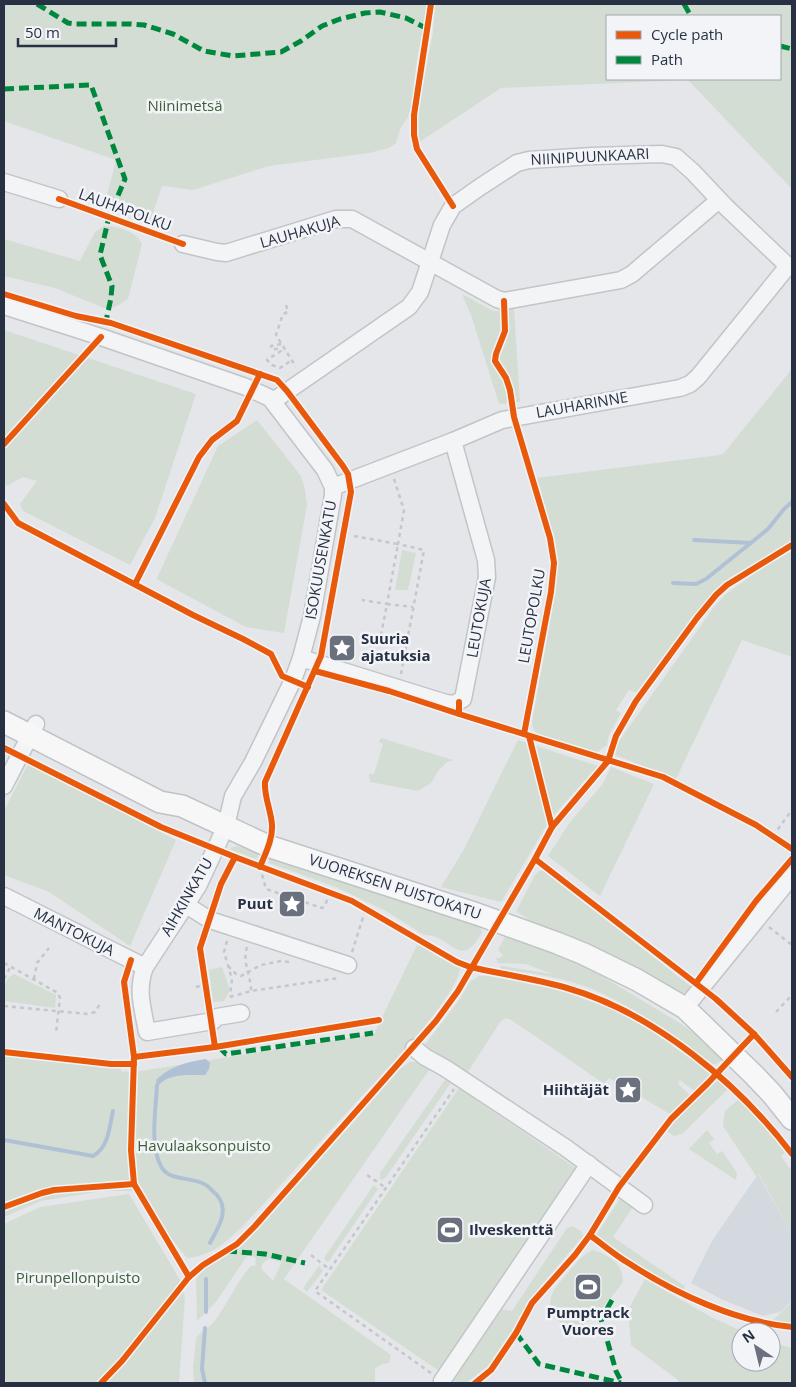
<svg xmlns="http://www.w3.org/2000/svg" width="796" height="1387" font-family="'Open Sans',sans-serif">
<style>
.built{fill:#d4d9df}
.green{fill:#d4ddd4;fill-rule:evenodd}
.water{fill:#b1c1d5}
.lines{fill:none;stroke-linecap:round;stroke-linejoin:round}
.stream{stroke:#b1c1d5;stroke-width:4}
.minor-casing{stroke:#c2c4c7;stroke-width:19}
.major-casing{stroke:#c0c3c7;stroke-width:24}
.path{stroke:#c5c7cc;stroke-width:2.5;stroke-dasharray:4 4;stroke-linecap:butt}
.minor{stroke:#f3f4f6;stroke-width:16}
.major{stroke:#f7f7f7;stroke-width:21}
.quiet{stroke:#00873e;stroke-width:5;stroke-dasharray:10 5;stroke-linecap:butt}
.cycleway-casing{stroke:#f2f4f8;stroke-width:9}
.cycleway{stroke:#e8590c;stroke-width:6}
.labels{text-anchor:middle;stroke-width:5;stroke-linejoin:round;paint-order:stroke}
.park-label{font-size:15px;fill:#3b6135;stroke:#f2f4f8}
.street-label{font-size:15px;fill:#283144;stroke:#f2f4f8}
.poi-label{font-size:15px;font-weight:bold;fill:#283144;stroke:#f2f4f8;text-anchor:start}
</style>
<rect width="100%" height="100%" fill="#e4e6e9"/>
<polygon class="built" points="758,1174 792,1235 792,1301 780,1312 763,1316 723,1300 691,1283 712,1241"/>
<g class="green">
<polygon points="4,4 428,4 417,59 411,108 408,117 400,129 396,143 389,148 369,153 269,166 193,190 162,186 149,224 105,203 116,160 4,121"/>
<path d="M435,4H792V189L688,80L501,88L418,143L415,123L433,33ZM607,16H780V79H607Z"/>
<path d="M104,226C116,226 137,231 142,244L128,299C119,305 114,309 104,308L55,288L4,276V239L80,261L95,232Z"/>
<polygon points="462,294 493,311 514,309 520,402 499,404 471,315"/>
<polygon points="4,330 196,394 155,518 130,565 23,511 20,504 37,481 23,477 7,486 4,484"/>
<polygon points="792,369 792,542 731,577 714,593 641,691 635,692 629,690 616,710 621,713 609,735 607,745 596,753 589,753 537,735 533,728 532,722 549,628 557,566 553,538 536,478 720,455 724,453"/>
<polygon points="257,420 301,476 305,490 307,505 284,633 246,627 158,580 157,578 218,446"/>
<polygon points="402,550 416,553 408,590 395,590"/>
<polygon points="792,551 792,657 742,640 676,779 615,755 617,744 714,607 725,595 762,568"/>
<polygon points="381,738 453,760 447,762 438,771 431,783 418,791 370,782 369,774 374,774 383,744 379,742"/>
<polygon points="518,740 598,766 551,818 501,902 441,887 463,851"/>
<polygon points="28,764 176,840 130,946 49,892 4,875 4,811"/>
<polygon points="611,767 654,784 600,896 548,856 570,822 602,785"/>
<polygon points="238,846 258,852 258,857 256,859 234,851 230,848"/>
<path d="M270,856L469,922L480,928L482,932C460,973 452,934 424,935L386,911L336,887L269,863Z"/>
<polygon points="542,870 694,989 686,993 678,993 527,923 527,918 517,912 517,910 535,875 539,871"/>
<path d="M505,937L521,940L570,957L678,1022L703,1039L724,1059L716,1064H713C674,1035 635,1007 590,988C561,977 530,973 500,969V967L502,966L552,974L526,964L498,963L496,958H500L503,955L498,950Z"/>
<path d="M418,943L460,968C457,999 374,1082 350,1109C315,1147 280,1186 244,1225C227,1241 212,1256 187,1258L133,1191H102L41,1201L4,1217V1054L30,1058L119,1067L122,1072L126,1071L128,1073L374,1034Z"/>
<polygon points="222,967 230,990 224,1001 213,1002 209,970"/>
<path d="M14,974L56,995L55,1008L4,1001C4,990 3,979 14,974Z"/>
<polygon points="479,976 488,976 556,989 614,1010 652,1031 696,1063 710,1074 707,1080 694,1091 680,1080 678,1084 690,1095 670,1114 609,1078 604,1084 538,1038 511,1020 506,1018 501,1021 467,1073 427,1052 424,1046 457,1003 470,982"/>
<path d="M410,1062H419L429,1068V1070L284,1279L391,1355L389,1363L382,1364L375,1368V1383H194L193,1368L196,1339C200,1331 208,1329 213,1323C227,1306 237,1280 251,1266H255L256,1258L252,1256H247L216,1302L197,1321L196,1280C203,1263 228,1258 241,1246C265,1223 286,1197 309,1172C339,1138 370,1104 400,1069ZM269,1259L282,1262L273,1281L261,1268L263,1263Z"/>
<polygon points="445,1080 450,1082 450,1084 386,1177 382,1180 380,1179 380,1173"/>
<polygon points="717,1081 720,1081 729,1088 682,1134 674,1136 668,1132 667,1130 690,1105"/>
<polygon points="459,1088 580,1171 442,1373 321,1290"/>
<polygon points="740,1098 770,1130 785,1153 781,1156 789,1168 792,1166 792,1235 759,1174 756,1176 723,1126 725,1111"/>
<polygon points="706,1131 708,1131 714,1139 709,1143 717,1154 722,1151 737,1173 736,1180 689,1149"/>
<polygon points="373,1186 375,1186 378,1189 329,1261 327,1262 324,1258"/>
<polygon points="129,1194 180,1280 185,1297 179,1383 4,1383 4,1224 40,1207"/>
<polygon points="620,1199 633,1207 613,1237 683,1285 685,1287 682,1291 637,1267 599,1240 596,1235"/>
<polygon points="572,1226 581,1231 583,1236 528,1301 511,1332 488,1366 466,1383 453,1381 474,1345 500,1309 512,1311 567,1228"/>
<path d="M593,1250C610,1256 623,1263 623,1282C615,1293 590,1325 577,1328C562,1330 547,1313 551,1298C553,1288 564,1278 570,1270C577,1262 583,1254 593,1250Z"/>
<polygon points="319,1266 323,1271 307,1292 303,1288"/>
<polygon points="645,1279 711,1317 744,1332 741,1332 741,1362 771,1362 771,1342 792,1348 792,1383 678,1383 678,1380 631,1345 628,1310"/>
<polygon points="792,1301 792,1323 772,1321 790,1304"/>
</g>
<path class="water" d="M206,1059L210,1063L209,1069L205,1075C190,1075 168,1073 159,1085H157L156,1080C170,1066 187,1062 206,1059Z"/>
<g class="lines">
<g class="stream">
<polyline points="694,540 751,543"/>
<polyline points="673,583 696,584 706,579 768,529 784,509 792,502"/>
<path d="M157,1085C156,1108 149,1148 162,1168C170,1181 192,1177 204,1184C209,1186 212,1191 216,1194C231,1210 218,1227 210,1243"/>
<path d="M4,1140L93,1156C109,1147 109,1128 113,1111"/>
<polyline points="206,1312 206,1279"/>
<polyline points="205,1328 202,1369 205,1383"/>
</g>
<g class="minor-casing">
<g id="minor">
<polyline points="4,182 59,199"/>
<polyline points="183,244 217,252 226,253 336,219 352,219 497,299 504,301 621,280 632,274 719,200"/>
<path d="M4,306L101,337L246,387L270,398L325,470L333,487V495L312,616L301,658L293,680L253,762L233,796L226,826L198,886L145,967C136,990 143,1009 147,1032L213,1021L217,1017L241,1013"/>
<polyline points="273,401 409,307 420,292 442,225 453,206 480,187 517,163 529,160 592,156 662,154 676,157 693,172 726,207 788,266 698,377 690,384 680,388 502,420 453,441 333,487"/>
<polyline points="301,658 446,703 454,704 463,699 487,577 486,560 453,441"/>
<polyline points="4,786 36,724"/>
<polyline points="4,896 145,967"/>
<polyline points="186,905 210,920 348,965"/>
<polyline points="685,1008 792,876"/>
<polyline points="414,1048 425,1057 445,1068 566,1148 644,1205"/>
<polyline points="442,1381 589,1164"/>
</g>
</g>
<g class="major-casing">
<polyline id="major" points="4,722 160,802 182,806 268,846 477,914 557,943 584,954 637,980 685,1008 754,1075 772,1094 792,1119"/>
</g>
<g class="path">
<polyline points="286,305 288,312 283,314 276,335 296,367"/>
<polyline points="281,344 271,346 271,349 280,349 281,351 268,359 267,360 272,365 280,368 292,360"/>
<polyline points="394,479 404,510 398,544 424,550 401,674"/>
<polyline points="4,510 12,516"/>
<polyline points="354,536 398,544 387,604 362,600"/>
<polyline points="407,644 380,640 387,604 413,607"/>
<polyline points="773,836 789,814 792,816"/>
<polyline points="260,867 266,889 322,908 325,906 330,891"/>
<polyline points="769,927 792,945"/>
<polyline points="227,941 224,952 232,979 230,996"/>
<path d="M247,947C242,963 251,975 251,991"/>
<polyline points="352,952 366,908"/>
<polyline points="4,963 58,993 60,998 56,1033"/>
<polyline points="228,966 236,974 241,976 261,965 281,961 289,962"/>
<polyline points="4,979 11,966"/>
<polyline points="34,979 37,963 49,948"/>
<polyline points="196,987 205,985"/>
<polyline points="230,997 251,991 339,978"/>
<polyline points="4,1006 88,1014 95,1012 100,1004"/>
<polyline points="776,1012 792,995"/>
<polyline points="367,1175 386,1188"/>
<polyline points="311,1255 329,1269"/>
<polyline points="431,1373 315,1291 454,1089"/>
</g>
<use href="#minor" class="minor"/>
<use href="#major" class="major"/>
<g class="quiet">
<polyline points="37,4 68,23 76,24 131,24 144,25 173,34 204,51 233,56 281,52 301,41 322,26 340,19 365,13 380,12 406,18 428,29"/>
<polyline points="684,4 691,16"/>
<polyline points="780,46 792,49"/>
<polyline points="4,89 91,85 125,179 109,217 100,255 112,286 111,298 106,321"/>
<polyline points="219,1047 226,1054 373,1033"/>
<polyline points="227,1251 265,1254 305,1263"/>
<polyline points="612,1300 601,1319 616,1371 622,1383"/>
<polyline points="516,1333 539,1364 621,1383"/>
</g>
<g class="cycleway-casing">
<g id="cycleway">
<polyline points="431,4 414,115 414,135 417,149 453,206"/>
<polyline points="59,199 183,244"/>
<path d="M4,294L76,316L111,323L277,380L287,391L343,466L348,474L351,492L321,656L265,782C264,797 271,810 272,825C273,839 265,854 260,867"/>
<polyline points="504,301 505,331 496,354 495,361 506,378 510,390 514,417 550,538 554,563 551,592 524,734"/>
<polyline points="4,444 101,337"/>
<polyline points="4,504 18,523 193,615 243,639 271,654 282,676 308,687"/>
<polyline points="135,584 199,457 212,440 237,421 260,374"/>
<polyline points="315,671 389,691 459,714"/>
<polyline points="459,702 459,714 663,777 756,825 792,849"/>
<polyline points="529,736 552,827"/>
<path d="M4,748L161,827L235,857L352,901L457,962L470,967C502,974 535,979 567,988C654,1013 738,1083 792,1154"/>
<polyline points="535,859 716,999 754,1034 792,1077"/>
<polyline points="131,960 124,982 134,1057 131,1150 134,1184 189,1277"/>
<polyline points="696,983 756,901 792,859"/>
<polyline points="215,1047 200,948 221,884 235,857"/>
<polyline points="4,1052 111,1064 134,1064"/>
<polyline points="134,1057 215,1047 379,1020"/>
<polyline points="4,1207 42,1193 54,1190 134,1184"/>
<path d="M590,1235C603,1245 616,1256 630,1264C676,1294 737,1322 792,1327"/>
<polyline points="101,1383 122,1361 189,1277 203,1265 237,1244 255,1226 436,1021 458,991 535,859 552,827 608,761 616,736 636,701 697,618 716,595 727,585 792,545"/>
<polyline points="475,1383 491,1370 516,1333 532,1303 575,1255 590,1235 619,1187 671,1119 708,1083 754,1034"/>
</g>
</g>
<use href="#cycleway" class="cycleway"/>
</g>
<defs>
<g id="sight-square" transform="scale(1.4375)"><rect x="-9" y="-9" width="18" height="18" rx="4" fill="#6a707e" stroke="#f2f4f8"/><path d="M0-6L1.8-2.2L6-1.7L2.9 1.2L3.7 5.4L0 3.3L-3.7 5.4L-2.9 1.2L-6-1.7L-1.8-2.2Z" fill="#fff"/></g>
<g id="stadium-square" transform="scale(1.4375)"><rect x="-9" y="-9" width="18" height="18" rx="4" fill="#6a707e" stroke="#f2f4f8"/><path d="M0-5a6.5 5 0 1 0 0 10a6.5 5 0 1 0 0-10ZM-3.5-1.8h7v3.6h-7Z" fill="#fff"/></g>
</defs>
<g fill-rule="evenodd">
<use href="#sight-square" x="342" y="648"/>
<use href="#sight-square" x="292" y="904"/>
<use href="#sight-square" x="628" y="1090"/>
<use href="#stadium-square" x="450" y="1230"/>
<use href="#stadium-square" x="588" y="1287"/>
</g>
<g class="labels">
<g class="park-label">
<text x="185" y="111">Niinimetsä</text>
<text x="204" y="1151">Havulaaksonpuisto</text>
<text x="78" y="1283">Pirunpellonpuisto</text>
</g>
<g class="street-label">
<text transform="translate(590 157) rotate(-3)" y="5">NIINIPUUNKAARI</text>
<text transform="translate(125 210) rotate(20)" y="5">LAUHAPOLKU</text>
<text transform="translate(300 232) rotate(-16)" y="5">LAUHAKUJA</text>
<text transform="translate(582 405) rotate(-10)" y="5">LAUHARINNE</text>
<text transform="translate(321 560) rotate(-80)" y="5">ISOKUUSENKATU</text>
<text transform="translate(532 616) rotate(-80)" y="5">LEUTOPOLKU</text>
<text transform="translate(479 618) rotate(-80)" y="5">LEUTOKUJA</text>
<text transform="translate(395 887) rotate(18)" y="5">VUOREKSEN PUISTOKATU</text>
<text transform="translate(187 897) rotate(-60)" y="5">AIHKINKATU</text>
<text transform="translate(74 932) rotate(27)" y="5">MANTOKUJA</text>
</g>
<g class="poi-label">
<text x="361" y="644">Suuria<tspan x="361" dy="17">ajatuksia</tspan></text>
<text x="273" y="909" text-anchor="end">Puut</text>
<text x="609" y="1095" text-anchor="end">Hiihtäjät</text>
<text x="469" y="1235">Ilveskenttä</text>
<text x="588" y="1318" text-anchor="middle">Pumptrack<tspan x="588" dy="17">Vuores</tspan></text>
</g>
</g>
<rect width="796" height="1387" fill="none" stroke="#283144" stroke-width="10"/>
<rect x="606" y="15" width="175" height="65" fill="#f2f4f8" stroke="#a1a6b0"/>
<rect x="616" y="31" width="25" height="8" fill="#e8590c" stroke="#a1a6b0"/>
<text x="651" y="40" font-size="15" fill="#283144">Cycle path</text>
<rect x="616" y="56" width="25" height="8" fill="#00873e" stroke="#a1a6b0"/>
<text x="651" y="65" font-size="15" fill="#283144">Path</text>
<g transform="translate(756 1347) rotate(325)"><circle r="24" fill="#f2f4f8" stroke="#a1a6b0"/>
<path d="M0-4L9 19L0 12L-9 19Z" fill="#6a707e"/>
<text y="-8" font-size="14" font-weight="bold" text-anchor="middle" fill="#283144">N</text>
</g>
<path d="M18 38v8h98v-8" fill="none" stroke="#283144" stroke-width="2.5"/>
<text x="25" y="38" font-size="15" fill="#283144" stroke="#f2f4f8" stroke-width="4" paint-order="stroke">50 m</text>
</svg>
